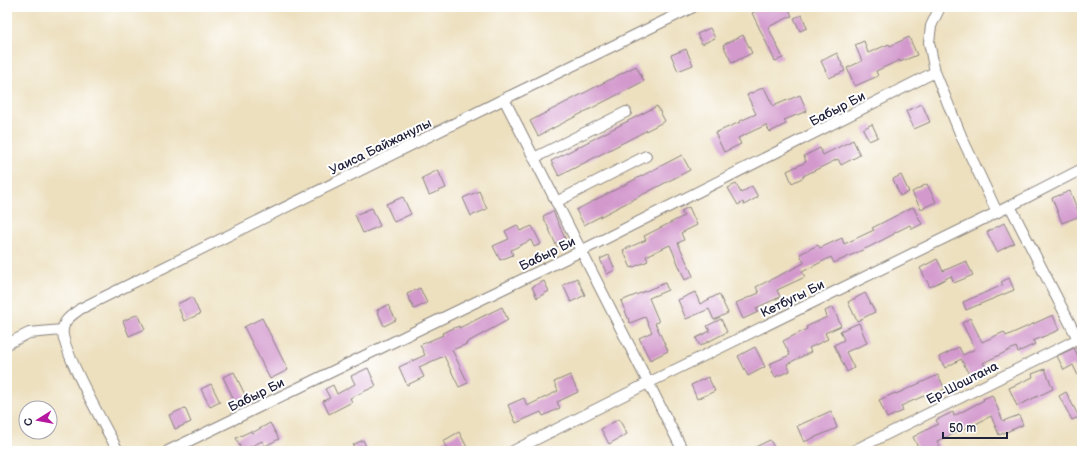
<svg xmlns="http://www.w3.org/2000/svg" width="1089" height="458" font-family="'Balsamiq Sans',sans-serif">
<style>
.building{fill:#d399cd}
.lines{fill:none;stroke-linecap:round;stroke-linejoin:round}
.minor-casing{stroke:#88817d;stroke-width:12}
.minor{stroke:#fff;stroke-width:10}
.labels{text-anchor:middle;stroke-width:4;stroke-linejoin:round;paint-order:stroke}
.street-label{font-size:13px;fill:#22223b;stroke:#fff}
</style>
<rect width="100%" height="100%" fill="#fff"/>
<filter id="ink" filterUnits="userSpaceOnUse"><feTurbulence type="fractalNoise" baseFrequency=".025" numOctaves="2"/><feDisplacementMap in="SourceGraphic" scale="8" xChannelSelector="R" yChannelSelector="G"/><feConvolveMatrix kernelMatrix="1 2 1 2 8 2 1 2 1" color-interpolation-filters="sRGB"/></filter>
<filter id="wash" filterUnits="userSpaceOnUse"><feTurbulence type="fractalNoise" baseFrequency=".012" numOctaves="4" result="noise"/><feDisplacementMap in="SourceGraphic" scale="16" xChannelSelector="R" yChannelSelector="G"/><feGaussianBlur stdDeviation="0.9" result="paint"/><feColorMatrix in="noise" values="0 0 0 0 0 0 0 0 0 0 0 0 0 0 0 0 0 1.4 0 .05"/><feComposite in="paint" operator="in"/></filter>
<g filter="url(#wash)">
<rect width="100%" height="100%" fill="#ede0bf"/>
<g id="blocks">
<g class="building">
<polygon points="764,7 788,7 792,16 768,27 783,58 775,61 752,13"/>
<polygon points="802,15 807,28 800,31 794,18"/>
<polygon points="710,28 715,38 702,44 697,34"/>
<polygon points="743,35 752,53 732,63 723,45"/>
<polygon points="909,37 917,55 900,62 900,60 876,71 878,76 855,86 847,68 862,61 855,45 864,41 868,53 889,44 890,46"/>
<polygon points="686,49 693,65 678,71 671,55"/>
<polygon points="837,53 845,71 829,78 821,61"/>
<polygon points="636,66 644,81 538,136 530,121"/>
<polygon points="764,87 773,106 800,95 807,111 784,120 786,124 770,132 766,125 738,138 741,144 724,152 715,133 740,122 740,121 756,114 747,95"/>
<polygon points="922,104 930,122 914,129 906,111"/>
<polygon points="657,106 665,121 559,176 551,161"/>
<polygon points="872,124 878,137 869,141 863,129"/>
<polygon points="853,140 860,155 841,165 838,159 803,176 804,177 792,183 787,171 806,162 804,156 820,148 823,155"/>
<polygon points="682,155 690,170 584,225 576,210"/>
<polygon points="438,170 446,188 429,195 422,178"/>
<polygon points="901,175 909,192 900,196 893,179"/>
<polygon points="736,184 741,193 752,186 758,197 744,205 743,202 738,205 728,188"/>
<polygon points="927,184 936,202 921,209 912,192"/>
<polygon points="479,191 487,209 471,216 463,198"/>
<polygon points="1070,191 1080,216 1062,223 1052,198"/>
<polygon points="403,197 411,214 394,222 386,204"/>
<polygon points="689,207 697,225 681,233 684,240 678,243 693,276 685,280 670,245 646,256 648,261 631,268 623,250 646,240 644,236 684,216 681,211"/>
<polygon points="913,207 922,224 912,229 910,225 894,233 894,234 869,247 834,263 831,257 802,272 805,277 777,290 780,297 756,308 758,312 743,319 736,303 759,293 756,287 804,263 800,254 818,245 820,248 842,238 844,244 874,230 872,228"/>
<polygon points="372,208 380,226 363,233 355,215"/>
<polygon points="553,211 567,243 557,247 543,216"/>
<polygon points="1004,223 1014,243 997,252 987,232"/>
<polygon points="517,225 520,231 532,226 541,244 534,247 531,240 511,250 513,255 500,260 493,246 509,239 505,231"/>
<polygon points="609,255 615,270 607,274 600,259"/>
<polygon points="937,259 943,271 966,261 973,275 954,283 951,276 930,287 920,268"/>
<polygon points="577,278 585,295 571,302 563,285"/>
<polygon points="1009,278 1014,290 966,310 963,302 1003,285 1001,282"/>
<polygon points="544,281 549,291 537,298 532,287"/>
<polygon points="665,283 668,290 649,298 659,322 655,323 668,351 650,360 639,338 652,332 645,317 630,323 621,301"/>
<polygon points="420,288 427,303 414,309 407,294"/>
<polygon points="695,292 700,304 719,294 728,313 714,320 709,309 686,319 678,300"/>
<polygon points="865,293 875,312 857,321 848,302"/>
<polygon points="192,297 200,314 184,321 177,304"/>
<polygon points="388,305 396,320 384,326 377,310"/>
<polygon points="502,307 508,320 466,343 467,344 452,350 468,383 459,387 444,356 419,367 424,377 407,385 399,367 425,355 420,345 443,335 442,333 459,326 459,328"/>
<polygon points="833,307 841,326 825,333 828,339 809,348 811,352 787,364 790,371 775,377 769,364 790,355 783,341 807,329 806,327 827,317 825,311"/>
<polygon points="138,314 145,329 129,336 123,321"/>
<polygon points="1053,315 1059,330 1033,341 1035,344 1018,352 1016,347 983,363 987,370 971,378 961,359 945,368 939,357 959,347 963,355 975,349 962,323 970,318 982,342 1004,332 1006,336"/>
<polygon points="262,318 288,370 270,379 244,327"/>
<polygon points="721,319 727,332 700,346 696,338 710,331 707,326"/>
<polygon points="859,323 867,343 846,352 854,368 847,372 834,345 844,340 840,331"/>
<polygon points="755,347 765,367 748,376 738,356"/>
<polygon points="1074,348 1082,364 1082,384 1073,365 1064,370 1057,356"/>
<polygon points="368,368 376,386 350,398 352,402 329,414 323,401 330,398 325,389 333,385 337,394 355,384 351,376"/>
<polygon points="1045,369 1053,389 1017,406 1009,388 1033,377 1032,374"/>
<polygon points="234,372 246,397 235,402 223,377"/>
<polygon points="570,375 578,392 557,402 560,408 543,416 541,412 516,423 508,405 524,398 527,406 558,391 554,382"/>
<polygon points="938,375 945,389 927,398 926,395 901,406 903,411 887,418 879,400 895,393 896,394"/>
<polygon points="708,377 715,391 697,399 691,385"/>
<polygon points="211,384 220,402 210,407 201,389"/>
<polygon points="1066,392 1079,417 1072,420 1059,396"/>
<polygon points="992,395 1003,421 1019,415 1023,425 999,435 991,416 968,428 968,427 937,441 940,447 932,451 920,451 913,437 938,424 936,420 953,412 954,416 984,400 983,399"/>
<polygon points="185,408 191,422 175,429 169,415"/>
<polygon points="831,411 837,428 804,442 797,426"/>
<polygon points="619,419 627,434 609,444 601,429"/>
<polygon points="270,423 279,439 265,446 262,441 242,451 236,438 251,431 252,433"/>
<polygon points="459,432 469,451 448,451 443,441"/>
<polygon points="363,440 368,451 356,451 353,445"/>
<polygon points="770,440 776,451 747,451"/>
</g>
</g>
</g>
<g filter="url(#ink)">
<use href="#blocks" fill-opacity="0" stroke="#88817d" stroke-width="1"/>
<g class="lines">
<g class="minor-casing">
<g id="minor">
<polyline points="940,7 931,26 929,42 935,72 962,138 997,212"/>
<polyline points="504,99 683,451"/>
<polyline points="534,158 626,112"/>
<polyline points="556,202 646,156"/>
<polyline points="1010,206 1082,347"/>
<polyline points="7,344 29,333 62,330"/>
<path d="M118,451C108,432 59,346 63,329C64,319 73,315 80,309L504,99L693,7"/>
<polyline points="168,451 581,251 935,72"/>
<polyline points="513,451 648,383 1010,206 1082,169"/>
<polyline points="853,451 1082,337"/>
</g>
</g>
<use href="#minor" class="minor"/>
</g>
</g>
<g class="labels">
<g class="street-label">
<text transform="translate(837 108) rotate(-27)" y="5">Бабыр Би</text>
<text transform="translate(380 146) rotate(-26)" y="5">Уаиса Байжанулы</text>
<text transform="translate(547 253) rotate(-26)" y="5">Бабыр Би</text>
<text transform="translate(792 298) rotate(-26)" y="5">Кетбугы Би</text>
<text transform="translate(962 382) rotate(-27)" y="5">Ер-Шоштана</text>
<text transform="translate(256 394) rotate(-26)" y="5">Бабыр Би</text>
</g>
</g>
<rect width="1089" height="458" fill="none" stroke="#fff" stroke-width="24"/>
<g transform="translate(38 420) rotate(259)"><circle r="19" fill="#ffffff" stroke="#a7a7b1"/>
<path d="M0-3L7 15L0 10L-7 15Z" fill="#b5179e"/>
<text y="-6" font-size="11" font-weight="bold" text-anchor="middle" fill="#22223b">С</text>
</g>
<path d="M943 432v6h64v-6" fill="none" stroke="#22223b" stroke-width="2"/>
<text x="949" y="432" font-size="12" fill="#22223b" stroke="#ffffff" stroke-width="3" paint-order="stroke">50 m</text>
</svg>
